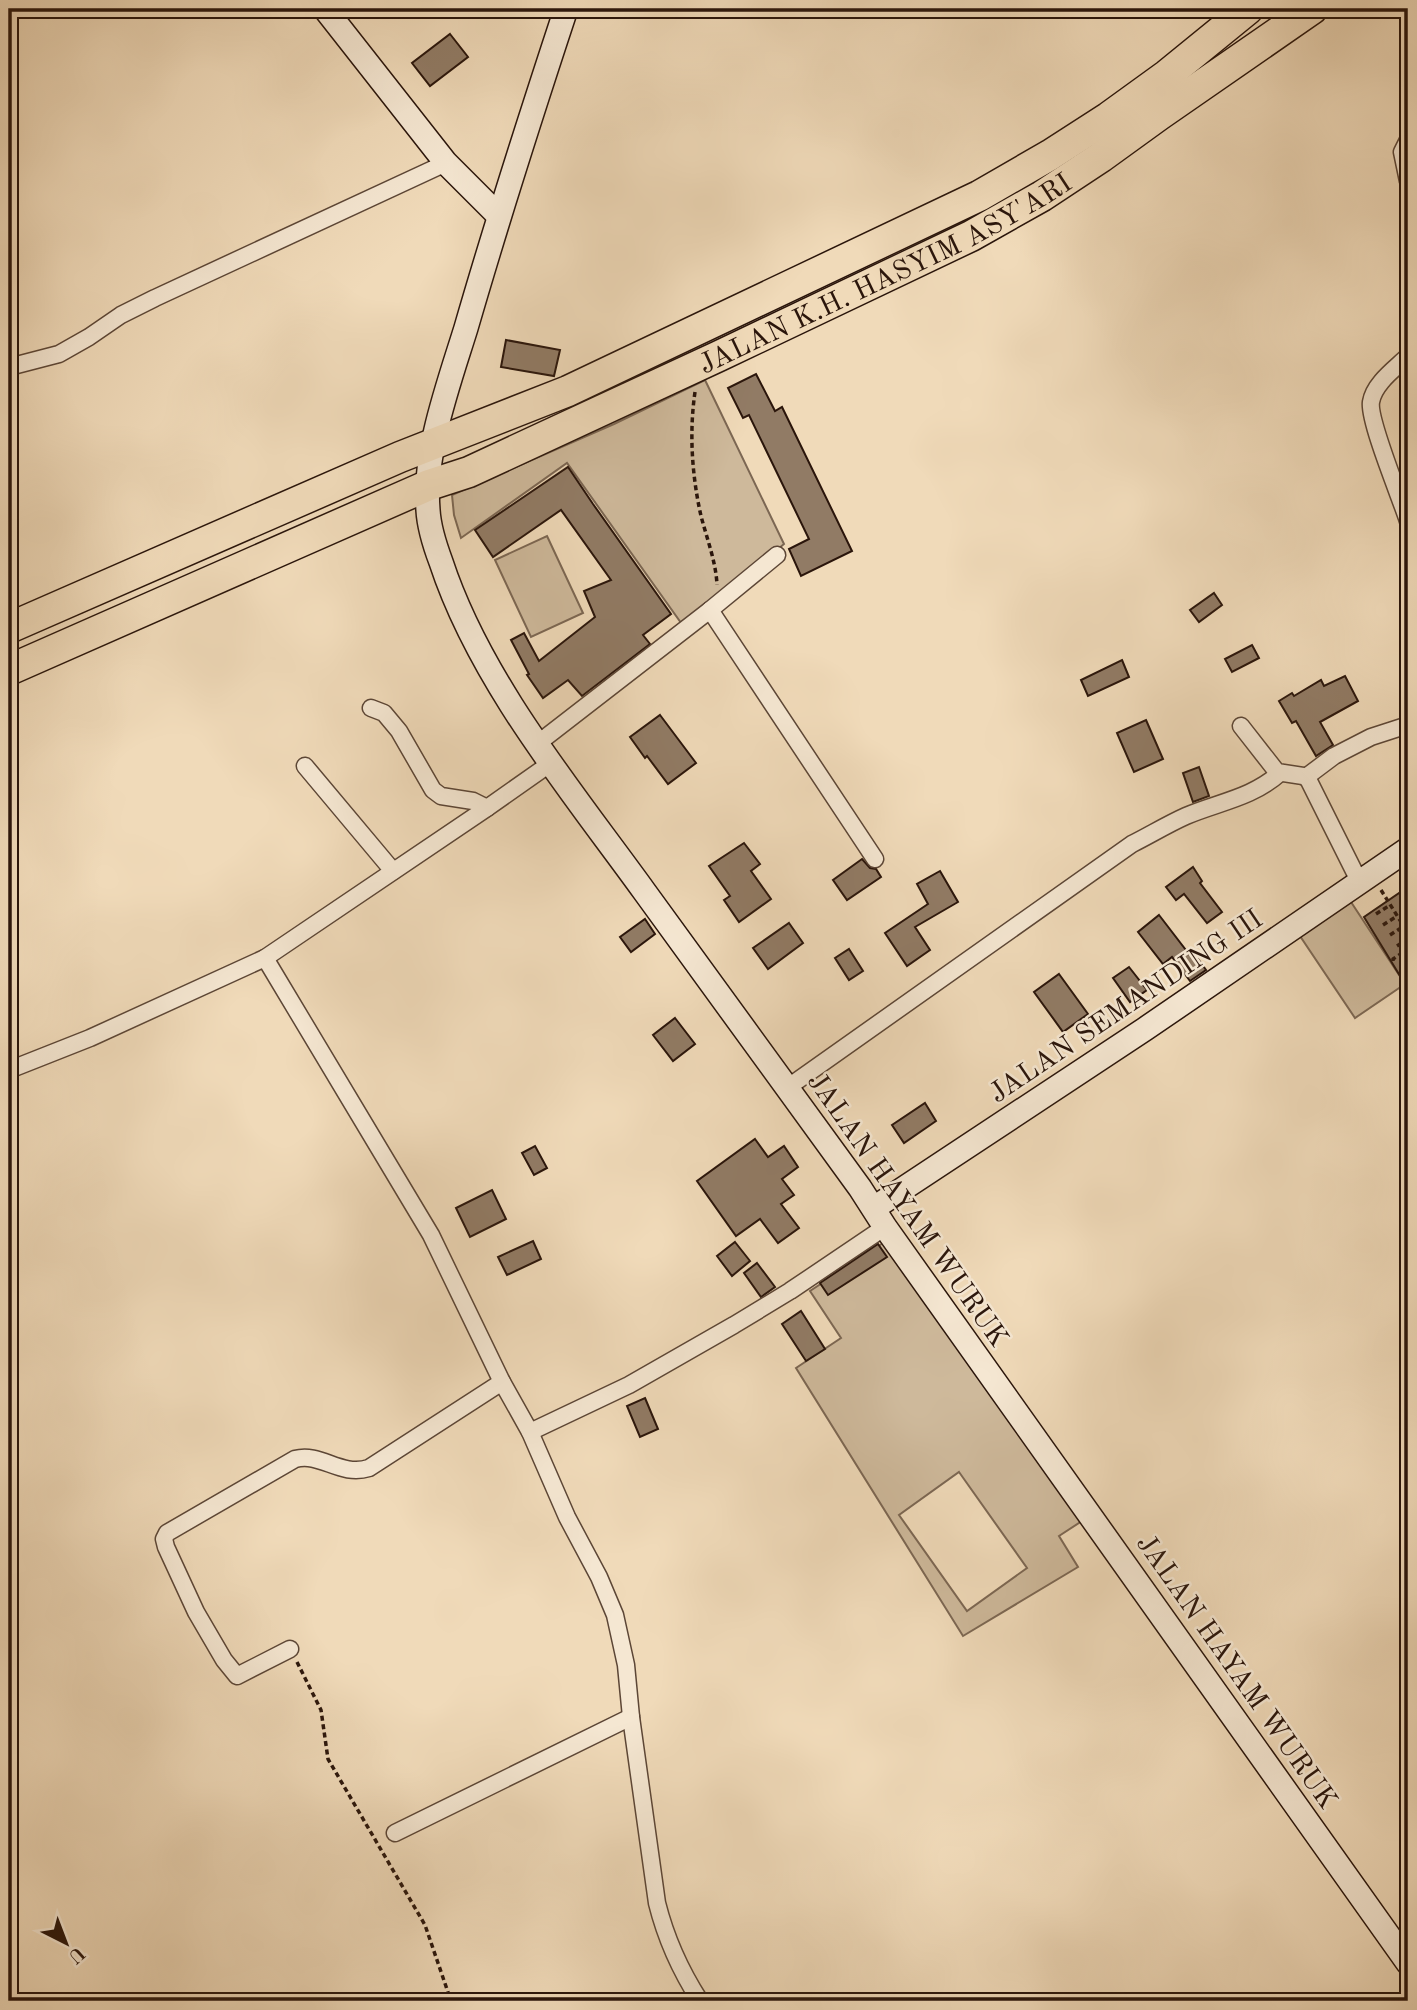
<svg xmlns="http://www.w3.org/2000/svg" width="1417" height="2010" font-family="'Old Standard TT',serif">
<style>
.green{fill:#ceb99b;stroke:#7c6753;stroke-width:2;fill-rule:evenodd}
.building{fill:#917b65;stroke:#2a150b;stroke-width:2}
.lines{fill:none;stroke-linecap:round;stroke-linejoin:round}
.street-casing{stroke:#5c4636;stroke-width:19}
.secondary-casing{stroke:#2a150b;stroke-width:26}
.highway-casing{stroke:#2a150b;stroke-width:33}
.path{stroke:#2a150b;stroke-width:3.5;stroke-dasharray:5 3.5;stroke-linecap:butt}
.street{stroke:#f5e7d2;stroke-width:16}
.secondary{stroke:#f5e7d2;stroke-width:23}
.highway{stroke:#f0dab9;stroke-width:30}
.labels{text-anchor:middle;stroke-width:5;stroke-linejoin:round;paint-order:stroke}
.street-label{font-size:28px;fill:#2a150b;stroke:#f5e7d2}
</style>
<rect width="100%" height="100%" fill="#f0dab9"/>
<filter id="stains"><feTurbulence type="fractalNoise" baseFrequency=".00286" numOctaves="4"/><feColorMatrix values="0 0 0 0 .2 0 0 0 0 .09 0 0 0 0 .02 0 0 0 .5 -.17"/></filter>
<radialGradient id="worn" r=".72"><stop offset=".6" stop-color="#630" stop-opacity="0"/><stop offset="1" stop-color="#630" stop-opacity=".3"/></radialGradient>
<g class="green">
<polygon points="705,380 784,544 684,627 567,463 461,538 454,515 452,495 614,424"/>
<polygon points="547,536 583,613 531,637 495,560"/>
<polygon points="1351,902 1405,984 1355,1018 1300,936"/>
<path d="M889,1239L1085,1519L1059,1536L1078,1567L963,1636L796,1368L841,1338L810,1291ZM959,1472L1027,1568L967,1611L899,1515Z"/>
</g>
<g class="building">
<polygon points="450,34 468,57 430,86 412,63"/>
<polygon points="506,340 560,350 554,376 501,367"/>
<polygon points="756,374 775,411 782,407 852,551 801,576 789,549 809,539 749,415 743,418 728,388"/>
<polygon points="568,467 593,504 671,614 643,635 650,644 582,696 568,680 543,698 527,675 529,674 511,640 524,633 539,661 595,617 584,591 611,580 561,510 493,557 475,530"/>
<polygon points="1214,593 1222,605 1199,622 1190,610"/>
<polygon points="1252,645 1259,658 1232,672 1225,659"/>
<polygon points="1122,660 1129,677 1088,696 1081,680"/>
<polygon points="1345,676 1358,701 1320,722 1333,745 1316,756 1296,721 1292,723 1279,701 1292,693 1294,696 1321,680 1324,686"/>
<polygon points="660,715 696,763 668,784 647,756 645,758 630,737"/>
<polygon points="1146,720 1163,759 1134,772 1117,733"/>
<polygon points="1199,767 1209,796 1193,802 1183,773"/>
<polygon points="744,843 760,864 751,871 771,899 739,922 724,900 730,896 709,866"/>
<polygon points="862,859 870,868 876,869 881,877 847,900 833,880"/>
<polygon points="1193,867 1202,881 1200,883 1222,912 1207,923 1184,894 1176,900 1166,887"/>
<polygon points="940,871 958,902 915,927 930,950 907,966 885,933 928,904 917,884"/>
<polygon points="1408,887 1408,989 1364,917"/>
<polygon points="1159,915 1189,954 1193,952 1206,970 1190,981 1172,957 1163,964 1138,932"/>
<polygon points="645,919 655,934 631,952 620,937"/>
<polygon points="789,923 803,943 768,969 753,948"/>
<polygon points="849,949 863,971 849,980 835,958"/>
<polygon points="1129,967 1147,990 1130,1002 1113,978"/>
<polygon points="1059,974 1088,1014 1063,1032 1034,992"/>
<polygon points="675,1018 695,1044 673,1061 653,1035"/>
<polygon points="925,1103 936,1121 904,1143 892,1125"/>
<polygon points="755,1139 768,1157 784,1146 798,1167 782,1179 794,1195 781,1204 799,1228 778,1243 760,1219 736,1236 697,1181"/>
<polygon points="535,1146 547,1168 534,1175 522,1153"/>
<polygon points="492,1190 506,1219 470,1237 456,1208"/>
<polygon points="533,1241 541,1259 507,1275 498,1257"/>
<polygon points="735,1242 750,1261 732,1276 717,1256"/>
<polygon points="878,1244 887,1257 828,1295 820,1283"/>
<polygon points="757,1263 775,1287 761,1297 744,1273"/>
<polygon points="801,1311 825,1349 806,1361 782,1324"/>
<polygon points="645,1398 658,1429 640,1437 627,1406"/>
</g>
<g class="lines">
<g class="street-casing">
<g id="street">
<polyline points="1408,140 1402,152 1408,181"/>
<path d="M1408,356C1396,368 1374,383 1371,402C1368,420 1401,499 1408,521"/>
<polyline points="9,367 59,354 89,337 121,315 155,298 446,163"/>
<polyline points="710,610 875,859"/>
<polyline points="371,708 384,713 399,731 433,790 441,796 473,801 487,808"/>
<polyline points="1241,726 1277,772 1303,776 1308,779 1359,881"/>
<polyline points="537,744 710,610 777,555"/>
<path d="M551,763L487,808L265,958L431,1235L502,1382L530,1432L567,1517L599,1577L615,1615L626,1665L631,1717L657,1903C666,1939 680,1970 700,2001"/>
<polyline points="305,766 393,871"/>
<polyline points="1306,777 1334,756 1371,737 1408,725"/>
<polyline points="9,1070 90,1038 265,958"/>
<path d="M787,1088L1132,844C1150,835 1168,824 1186,816C1219,802 1252,798 1280,773"/>
<polyline points="530,1432 629,1385 734,1325 790,1291 885,1227"/>
<path d="M290,1649L237,1676L224,1660L196,1612L166,1547L164,1539L167,1533L295,1459C321,1452 340,1477 369,1468L502,1382"/>
<polyline points="395,1833 631,1717"/>
</g>
</g>
<g class="secondary-casing">
<g id="secondary">
<polyline points="325,9 446,163 499,216"/>
<path d="M566,9C531,115 497,221 466,328C449,383 423,453 428,510C429,528 435,546 441,562C480,681 571,790 644,891C716,990 788,1089 860,1188L885,1227L1408,1963"/>
<polyline points="874,1208 1145,1029 1408,849"/>
</g>
</g>
<g class="highway-casing">
<g id="highway">
<polyline points="9,628 400,457 568,391 979,196 1050,155 1109,117 1167,75 1248,9"/>
<path id="s1" d="M9,670L429,485L469,472L719,356L971,236L1042,196L1101,157L1159,115L1312,9"/>
</g>
</g>
<g class="path">
<path d="M695,392C689,433 692,476 701,516C707,539 716,562 717,585"/>
<polyline points="1381,890 1408,933"/>
<polyline points="1376,914 1390,905"/>
<polyline points="1383,925 1397,916"/>
<polyline points="1390,935 1404,926"/>
<polyline points="1397,946 1408,939"/>
<polyline points="1393,961 1393,959 1408,949"/>
<polyline points="297,1662 321,1710 328,1759 425,1925 451,2001"/>
</g>
<use href="#street" class="street"/>
<use href="#secondary" class="secondary"/>
<use href="#highway" class="highway"/>
</g>
<g class="labels">
<g class="street-label">
<text dy="10" stroke="none"><textPath href="#s1" startOffset="962">JALAN K.H. HASYIM ASY'ARI</textPath></text>
<text transform="translate(1125 1005) rotate(-34)" y="10">JALAN SEMANDING III</text>
<text transform="translate(909 1209) rotate(55)" y="10">JALAN HAYAM WURUK</text>
<text transform="translate(1238 1671) rotate(55)" y="10">JALAN HAYAM WURUK</text>
</g>
</g>
<rect width="1417" height="2010" fill="none" stroke="#f0dab9" stroke-width="35"/>
<rect x="10" y="10" width="1396" height="1989" fill="none" stroke="#2a150b" stroke-width="3.5"/>
<rect x="18" y="18" width="1382" height="1975" fill="none" stroke="#2a150b" stroke-width="2"/>
<g transform="translate(66 1943) rotate(138)" stroke="#f5e7d2" stroke-width="5" paint-order="stroke">
<path d="M0-5L12 26L0 18L-12 26Z" fill="#2a150b"/>
<text y="-10" font-size="19" font-weight="bold" text-anchor="middle" fill="#2a150b">U</text>
</g>
<rect width="100%" height="100%" filter="url(#stains)"/>
<rect width="100%" height="100%" fill="url(#worn)"/>
</svg>
